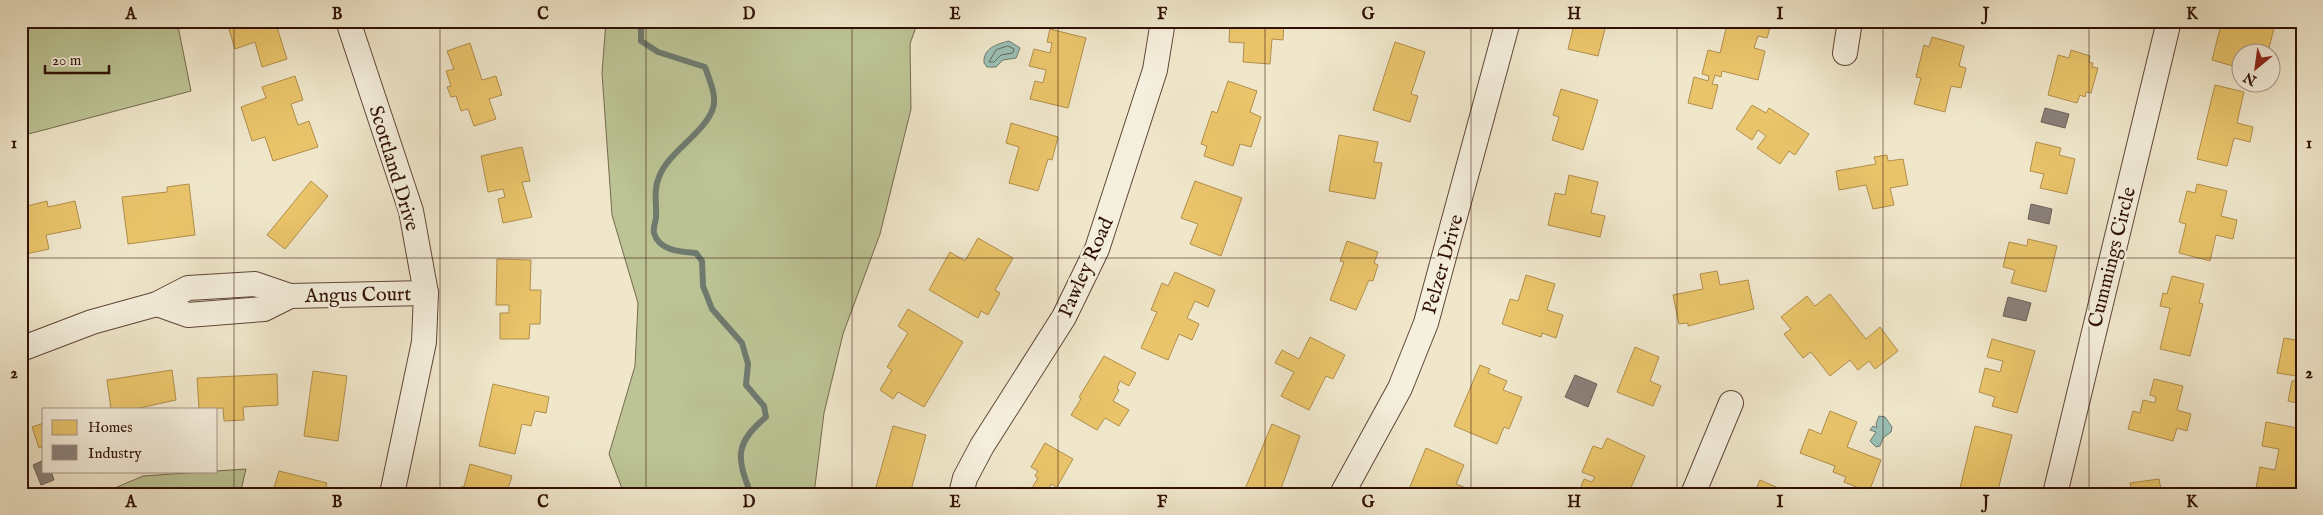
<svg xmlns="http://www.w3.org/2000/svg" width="2323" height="515" font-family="'IM FELL English',serif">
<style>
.green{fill:#bcc495;stroke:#766a4d}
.water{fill:#9ac0b6;stroke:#6f7a6f}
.homes{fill:#e9c46a;stroke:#b18e4c}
.industry{fill:#8a817c;stroke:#6f5f58}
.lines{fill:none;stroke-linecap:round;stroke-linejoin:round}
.shore{stroke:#64685e;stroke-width:1}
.stream{stroke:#6f7a6f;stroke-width:6}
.street-casing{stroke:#5f4636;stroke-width:26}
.street{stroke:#f5efdd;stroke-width:24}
.grid{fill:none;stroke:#2f1105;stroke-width:1;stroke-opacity:0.55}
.labels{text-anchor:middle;stroke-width:5;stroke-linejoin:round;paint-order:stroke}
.street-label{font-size:20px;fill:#2f1105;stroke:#f5efdd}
.neatline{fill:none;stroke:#2f1105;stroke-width:2}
.grid-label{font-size:16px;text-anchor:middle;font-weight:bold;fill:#2f1105}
</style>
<rect width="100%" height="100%" fill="#f0e7cb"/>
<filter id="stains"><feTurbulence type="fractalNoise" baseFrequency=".004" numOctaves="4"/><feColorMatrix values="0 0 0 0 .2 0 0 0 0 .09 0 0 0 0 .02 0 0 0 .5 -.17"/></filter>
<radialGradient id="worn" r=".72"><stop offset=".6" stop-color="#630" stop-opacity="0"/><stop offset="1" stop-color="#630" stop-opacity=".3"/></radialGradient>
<g class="green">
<polygon points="21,21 177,21 191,91 21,136"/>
<polygon points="606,21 918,21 910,44 911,109 880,234 843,334 824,413 814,494 624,494 609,454 635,366 638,303 612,215 602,73"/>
<polygon points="246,469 240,494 101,494 143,476"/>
</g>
<g class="water">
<path d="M1009,41L1020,48L1016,58L1003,60L996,67H987L984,63C983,48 997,44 1009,41Z"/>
<polygon points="1879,416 1885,417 1892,427 1891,432 1883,438 1880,446 1876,447 1870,441 1876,432 1870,430 1873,426 1877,428 1876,424"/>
</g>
<g class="homes">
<polygon points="245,21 275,21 287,59 262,67 255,42 235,49 229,29 246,24"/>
<polygon points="1230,21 1284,21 1283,40 1272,39 1270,64 1243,62 1244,43 1229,42"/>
<polygon points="1575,21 1607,21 1598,56 1568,49"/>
<polygon points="1728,21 1772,21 1767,38 1758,36 1754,48 1765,51 1758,80 1722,71 1721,77 1715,75 1712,84 1718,85 1712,109 1688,103 1694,77 1708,81 1709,76 1702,74 1708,50 1720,53"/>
<polygon points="2222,21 2267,21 2265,26 2274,28 2269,48 2262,46 2260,52 2240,52 2240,68 2212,60"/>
<polygon points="1050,29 1086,38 1068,108 1030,99 1035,81 1043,83 1046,70 1029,66 1034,49 1050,53 1052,43 1047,42"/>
<polygon points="1932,37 1964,46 1959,66 1966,68 1961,88 1951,86 1945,112 1914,104 1921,78 1916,77 1924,45 1929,47"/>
<polygon points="1395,42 1425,52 1411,94 1418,96 1410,122 1373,110"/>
<polygon points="470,43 482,80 496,76 502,95 489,99 496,119 474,126 468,109 461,111 456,96 451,97 447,87 451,86 446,71 454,69 447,51"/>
<polygon points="2071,50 2090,56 2089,62 2093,63 2092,67 2098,68 2091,93 2086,92 2085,97 2080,95 2077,103 2048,95 2058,55 2069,58"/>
<polygon points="295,76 303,100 291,104 298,125 309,121 318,147 273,161 265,137 252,141 241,107 266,98 262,87"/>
<polygon points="1228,81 1257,91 1250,112 1261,117 1251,147 1240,144 1233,166 1204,156 1207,146 1201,144 1212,111 1217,113"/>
<polygon points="2215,85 2244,92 2237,123 2253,127 2250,142 2234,138 2227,166 2197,159"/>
<polygon points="1561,89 1598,100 1583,150 1552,140 1559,117 1553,115"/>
<polygon points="1752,105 1766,113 1769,108 1809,134 1795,155 1789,151 1780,164 1757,148 1766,136 1758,130 1752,140 1736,129"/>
<polygon points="1011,123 1058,137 1052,160 1048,159 1038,191 1009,183 1019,147 1006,143"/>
<polygon points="1339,135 1378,142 1374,162 1382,163 1375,199 1329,191"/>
<polygon points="2036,142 2061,148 2059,155 2075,159 2067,194 2040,188 2044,174 2030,171"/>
<polygon points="522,147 530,181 522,182 532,217 503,223 498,199 505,197 503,189 488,192 481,156"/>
<polygon points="1887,155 1888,161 1903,159 1908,185 1890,188 1894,205 1873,209 1866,185 1839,190 1836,171 1876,164 1874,157"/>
<polygon points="1569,175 1598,182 1591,213 1605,216 1600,237 1548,225 1555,193 1565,195"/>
<polygon points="311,181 328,196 285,249 267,235"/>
<polygon points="1195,181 1242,198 1221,256 1190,244 1198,224 1181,218"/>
<polygon points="189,184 195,235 128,244 122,197 167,192 167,187"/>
<polygon points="2197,184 2227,191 2221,216 2237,220 2233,239 2216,235 2210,261 2179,253 2186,224 2179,222 2187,191 2195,193"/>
<polygon points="21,189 23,189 27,206 47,201 48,207 75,201 81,228 46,235 49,249 21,255"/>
<polygon points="978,238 1013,258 995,290 1000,293 988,315 981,311 978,318 929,290 950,252 965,261"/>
<polygon points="2028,239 2057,246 2046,292 2011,283 2015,270 2003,267 2009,242 2027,246"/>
<polygon points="1347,241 1378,252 1374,263 1378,265 1373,281 1369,280 1356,310 1330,300 1344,262 1340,261"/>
<polygon points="497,259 531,260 530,290 541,290 540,324 530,324 529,339 500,339 500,313 509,313 509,305 496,305"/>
<polygon points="1717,271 1720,285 1748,280 1754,309 1688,326 1688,323 1679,324 1673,295 1703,289 1700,274"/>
<polygon points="1175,272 1215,290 1208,307 1195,301 1187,318 1199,324 1192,340 1179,334 1168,360 1141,348 1157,312 1151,310 1162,283 1168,286"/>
<polygon points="1526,275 1555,284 1547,310 1563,315 1556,338 1542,333 1541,337 1502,324 1510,299 1518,301"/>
<polygon points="2172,276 2204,284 2199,303 2203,304 2190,356 2160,349 2170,308 2160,306 2163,293 2167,294"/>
<polygon points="1830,294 1866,339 1880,327 1898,351 1875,369 1869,361 1858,370 1850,360 1830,376 1811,352 1803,358 1784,334 1791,329 1781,317 1807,296 1815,306"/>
<polygon points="908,309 963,342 924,407 898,392 893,399 880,390 892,370 887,367 908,333 898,326"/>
<polygon points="1310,337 1345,355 1333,379 1326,376 1309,410 1281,396 1294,372 1275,363 1282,350 1299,359"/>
<polygon points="2284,338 2302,341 2302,404 2288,401 2292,381 2295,381 2296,376 2277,373"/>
<polygon points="1992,339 2035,351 2017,413 1992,406 1995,397 1979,392 1985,368 2000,372 2003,361 1987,357"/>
<polygon points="1635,347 1659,357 1650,381 1661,386 1653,406 1617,392"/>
<polygon points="1104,356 1136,373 1129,386 1120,381 1117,388 1119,390 1113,401 1129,410 1119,426 1105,418 1097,430 1071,415 1081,399 1079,397"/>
<polygon points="1480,365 1490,369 1488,373 1507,381 1503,390 1522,397 1509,429 1504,427 1497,444 1454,426"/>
<polygon points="172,370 176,400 135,409 111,409 107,380"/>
<polygon points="313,371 347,376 338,441 304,436"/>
<polygon points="277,374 278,405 243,407 244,420 224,421 223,408 199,409 197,378"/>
<polygon points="2154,379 2183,386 2177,410 2191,414 2187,431 2177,428 2173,441 2128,429 2133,411 2140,413 2143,400 2155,403 2156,397 2150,395"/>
<polygon points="493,384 549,397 546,413 535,411 531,426 522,424 515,454 479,446"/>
<polygon points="1830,411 1857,422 1847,447 1881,460 1869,492 1844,482 1846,477 1833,472 1835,466 1800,453 1809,429 1821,434"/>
<polygon points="2266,422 2302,429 2302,494 2255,494 2260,467 2275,470 2279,449 2262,446"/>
<polygon points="44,423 44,446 39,448 32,427"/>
<polygon points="1272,424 1300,436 1279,494 1243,494"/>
<polygon points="893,426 926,435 910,494 874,494"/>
<polygon points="1975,426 2012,435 1997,494 1982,494 1960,488"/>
<polygon points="1607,438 1645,456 1628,494 1578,494 1584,479 1592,482 1595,477 1582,472 1593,446 1602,449"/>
<polygon points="1045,443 1073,459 1057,487 1051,484 1046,494 1031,494 1029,493 1038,478 1035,476 1038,471 1031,467"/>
<polygon points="1426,448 1464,465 1456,484 1466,488 1463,494 1407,494"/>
<polygon points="470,464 512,476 507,492 496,489 495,494 460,494 462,486 464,487"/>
<polygon points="279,471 327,483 324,494 289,494 289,492 274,488"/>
<polygon points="2159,479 2161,490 2170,488 2171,494 2132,494 2130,483"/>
<polygon points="1760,480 1792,494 1754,494"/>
</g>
<g class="industry">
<polygon points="2045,108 2069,114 2065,128 2041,122"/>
<polygon points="2031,204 2052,209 2049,224 2028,219"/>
<polygon points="2008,297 2031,303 2026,321 2003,316"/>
<polygon points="1575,375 1597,384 1588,407 1565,397"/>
<polygon points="44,460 44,471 51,471 54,480 41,485 33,465"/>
</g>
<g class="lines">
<polygon class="shore" points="1008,46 1014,49 1013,53 1001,55 994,62 989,62 996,50"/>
<path class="stream" d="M647,21L641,27V41L658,52L705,67C709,79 717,95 713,108C706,132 668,152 659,177C653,191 657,203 656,218C655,223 653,229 654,233C659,251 681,252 696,253L702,261L703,286L712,309L742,343L748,364L746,385L764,406L766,417C735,443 736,457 751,494"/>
<g class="street-casing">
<g id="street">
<polyline points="348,21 411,211 426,293 424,342 392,494"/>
<polyline points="1845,53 1850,21"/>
<polyline points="157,304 188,315 264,309 290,296"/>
<polyline points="21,349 92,322 157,304 188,288 255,284 290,296 426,293"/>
<polyline points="961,494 965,478 982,446 1064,317 1097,249 1155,70 1163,21"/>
<polyline points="1342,494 1400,388 1426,323 1508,21"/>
<polyline points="1693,494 1731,403"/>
<polyline points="2055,494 2169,21"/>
</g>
</g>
<use href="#street" class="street"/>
</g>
<path class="grid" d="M234,21V494M440,21V494M646,21V494M852,21V494M1058,21V494M1265,21V494M1471,21V494M1677,21V494M1883,21V494M2089,21V494M21,258H2302"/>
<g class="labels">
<g class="street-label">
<text transform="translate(395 168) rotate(73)" y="7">Scottland Drive</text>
<text transform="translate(2111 257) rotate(-76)" y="7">Cummings Circle</text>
<text transform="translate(1442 264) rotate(-74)" y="7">Pelzer Drive</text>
<text transform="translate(1085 267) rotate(-66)" y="7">Pawley Road</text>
<text transform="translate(358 294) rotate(-1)" y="7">Angus Court</text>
</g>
</g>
<rect width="2323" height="515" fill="none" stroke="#f0e7cb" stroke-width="55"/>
<rect x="42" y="408" width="175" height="65" fill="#f5efdd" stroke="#a69687"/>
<rect x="52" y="420" width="25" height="15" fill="#e9c46a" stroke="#a69687"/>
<text x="88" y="432" font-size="15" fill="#2f1105">Homes</text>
<rect x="52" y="445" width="25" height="15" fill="#8a817c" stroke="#a69687"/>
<text x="88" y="458" font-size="15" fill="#2f1105">Industry</text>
<g transform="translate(2256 68) rotate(209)"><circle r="24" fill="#f5efdd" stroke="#a69687"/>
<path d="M0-4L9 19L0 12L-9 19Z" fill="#8f2418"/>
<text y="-8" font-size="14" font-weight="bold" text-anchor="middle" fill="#2f1105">N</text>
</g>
<path d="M45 65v8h64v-8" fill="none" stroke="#2f1105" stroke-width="2.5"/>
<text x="52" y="65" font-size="15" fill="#2f1105" stroke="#f5efdd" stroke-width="4" paint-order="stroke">20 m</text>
<rect x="28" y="28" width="2268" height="460" class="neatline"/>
<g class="grid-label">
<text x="131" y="19">A</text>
<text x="337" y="19">B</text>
<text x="543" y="19">C</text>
<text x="749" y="19">D</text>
<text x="955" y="19">E</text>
<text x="1162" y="19">F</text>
<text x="1368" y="19">G</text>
<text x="1574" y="19">H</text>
<text x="1780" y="19">I</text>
<text x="1986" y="19">J</text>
<text x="2192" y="19">K</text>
<text x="14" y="148">1</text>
<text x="2309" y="148">1</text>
<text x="14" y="378">2</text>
<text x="2309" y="378">2</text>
<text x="131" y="507">A</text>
<text x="337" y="507">B</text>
<text x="543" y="507">C</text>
<text x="749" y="507">D</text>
<text x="955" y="507">E</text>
<text x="1162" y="507">F</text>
<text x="1368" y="507">G</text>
<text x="1574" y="507">H</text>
<text x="1780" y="507">I</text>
<text x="1986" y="507">J</text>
<text x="2192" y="507">K</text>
</g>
<rect width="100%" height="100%" filter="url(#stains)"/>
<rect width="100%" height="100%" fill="url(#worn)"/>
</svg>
